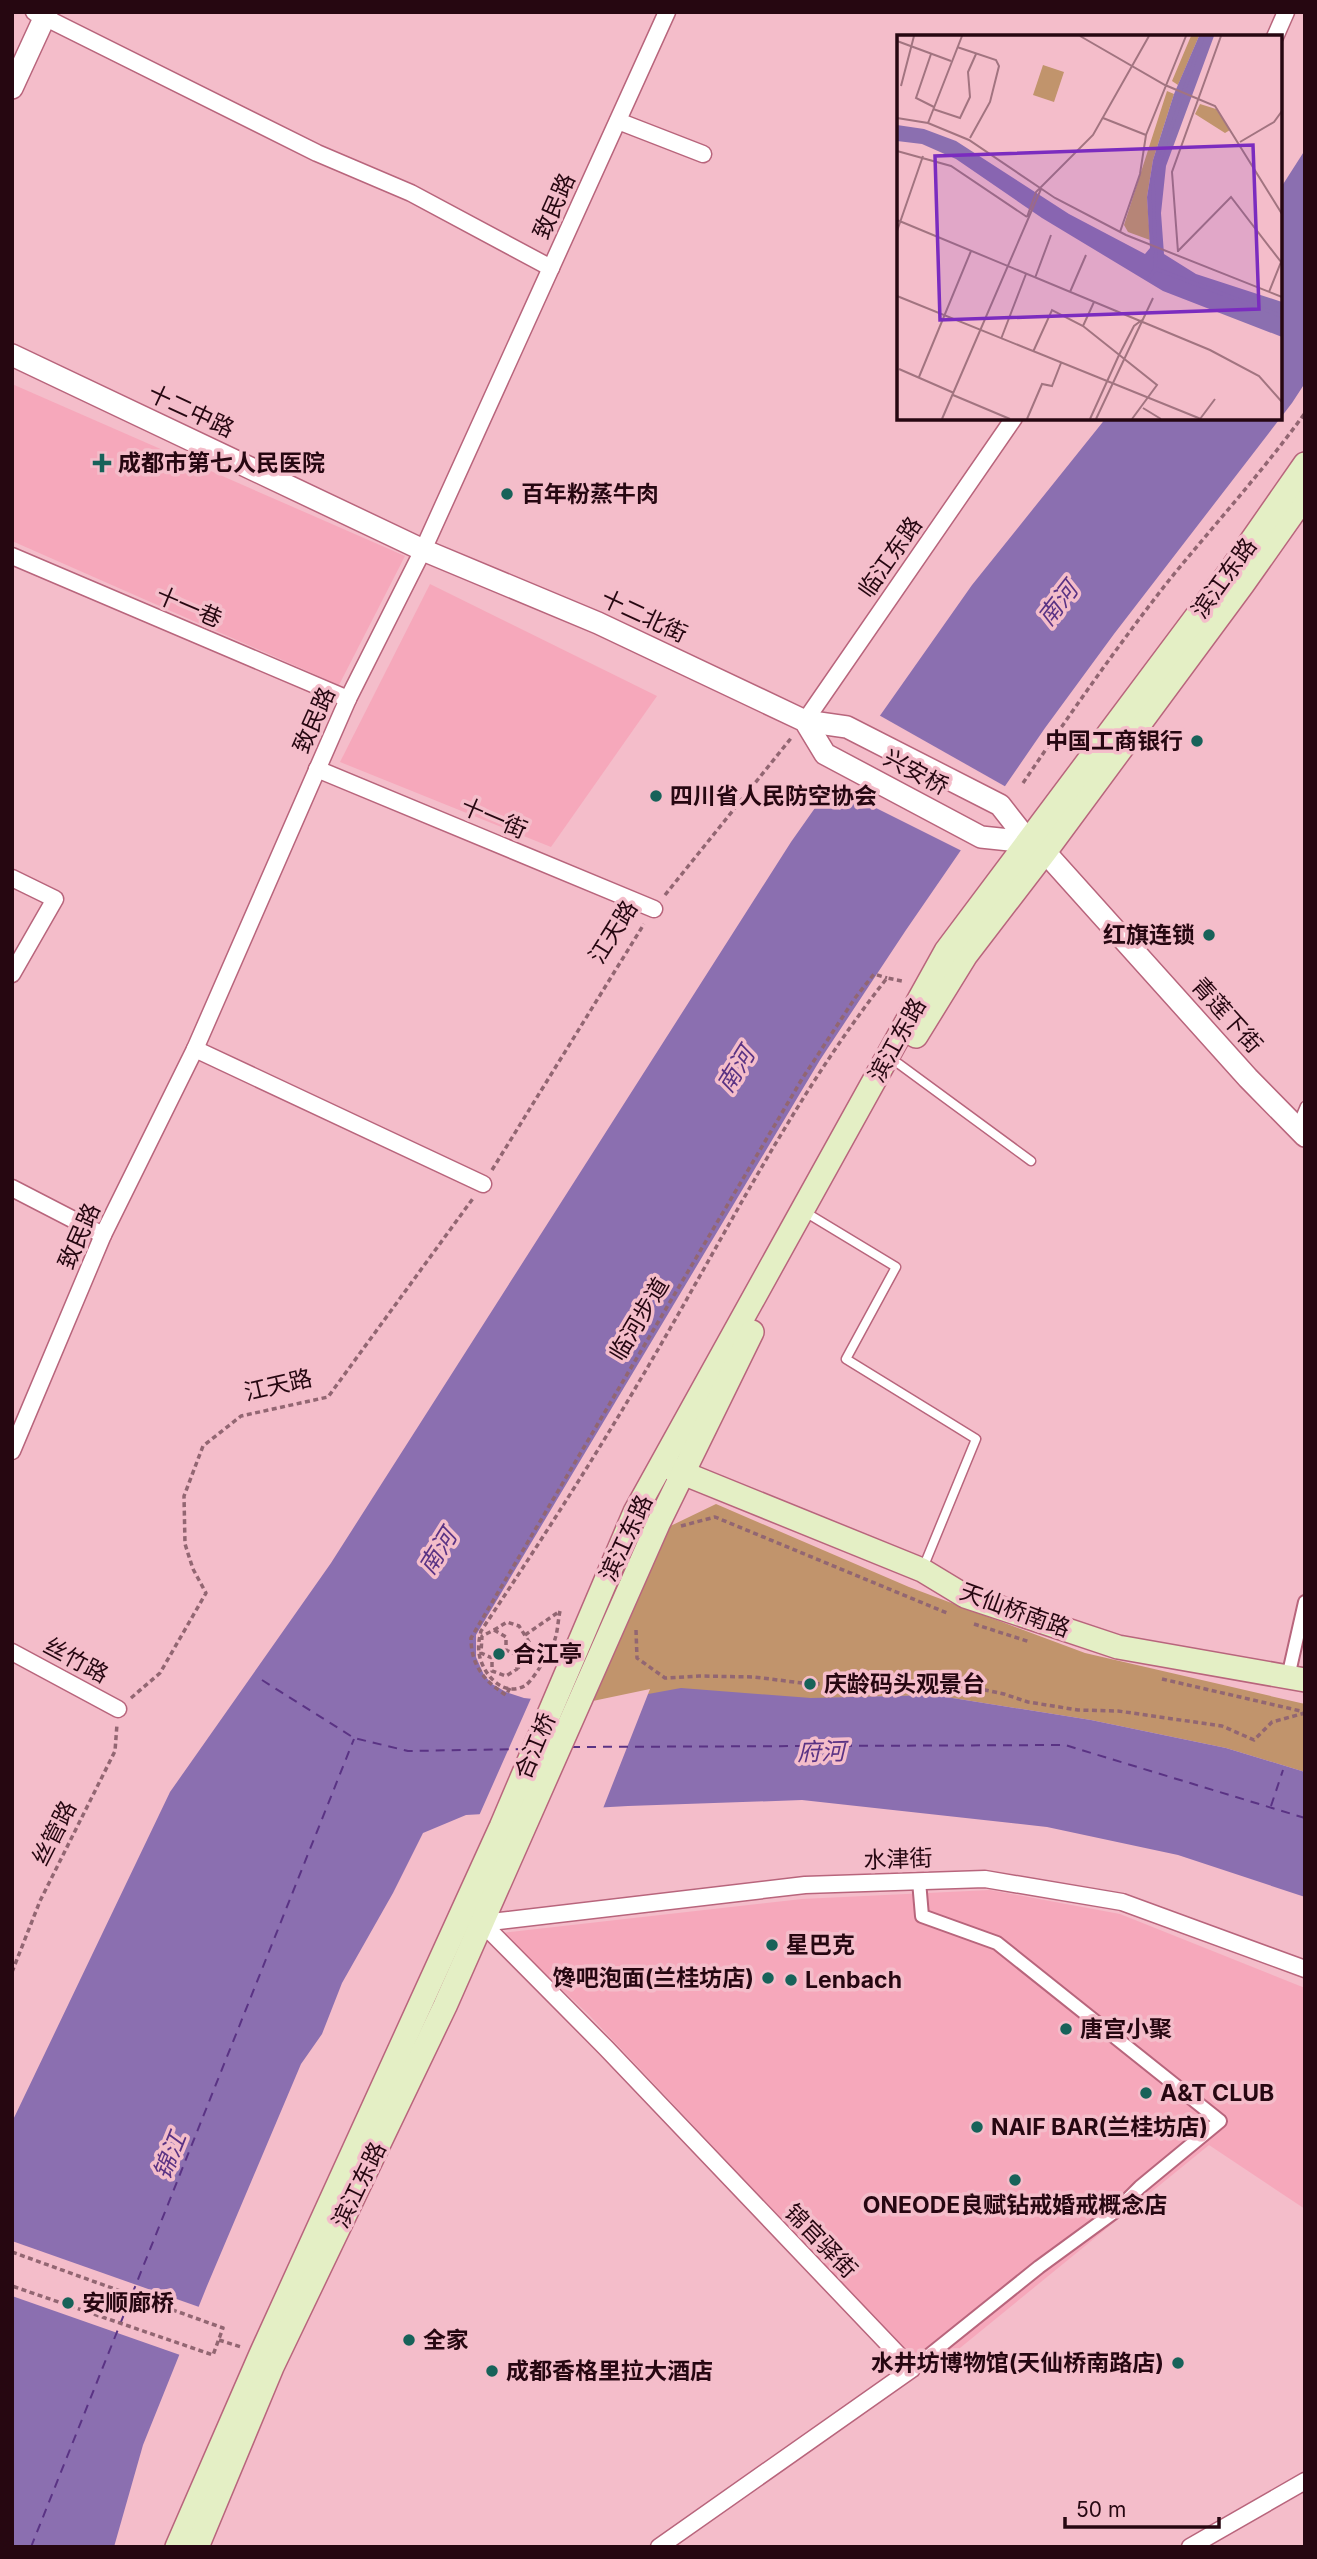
<svg xmlns="http://www.w3.org/2000/svg" width="1317" height="2559" font-family="Inter,'Noto Sans SC',sans-serif">
<style>
.built{fill:#f6a8bb}
.green{fill:#c1946c}
.water{fill:#8b6fb0}
.pier{fill:#f4bdca}
.lines{fill:none;stroke-linecap:round;stroke-linejoin:round}
.ferry{stroke:#5a3384;stroke-width:2;stroke-dasharray:9 7;stroke-linecap:butt}
.service-casing{stroke:#b8657c;stroke-width:11}
.pedestrian-casing{stroke:#b8657c;stroke-width:16}
.minor-casing{stroke:#b8657c;stroke-width:19}
.tertiary-casing{stroke:#b8657c;stroke-width:24}
.secondary-casing{stroke:#b8657c;stroke-width:26}
.path{stroke:#926672;stroke-width:3.5;stroke-dasharray:5 3.5;stroke-linecap:butt}
.service{stroke:#fff;stroke-width:8}
.pedestrian{stroke:#fff;stroke-width:12}
.minor{stroke:#fff;stroke-width:16}
.tertiary{stroke:#fff;stroke-width:21}
.secondary{stroke:#e4efc5;stroke-width:23}
.poi-dot{fill:#176259;stroke:#f4bdca;stroke-width:2.5}
.labels{text-anchor:middle;stroke-width:7;stroke-linejoin:round;paint-order:stroke}
.street-label{font-size:23px;fill:#260711;stroke:#f4bdca}
.poi-label{font-size:23px;font-weight:bold;fill:#260711;stroke:#f4bdca;text-anchor:start}
.water-label{font-size:24px;font-style:italic;fill:#5a3384;stroke:#f4bdca}
.inset-river{fill:none;stroke:#8b6fb0;stroke-width:3.5}
.inset-road{fill:none;stroke:#a27480;stroke-width:2}
.view{fill:#7b2cbf;fill-opacity:0.15;stroke:#7b2cbf;stroke-width:3.5}
.inset-edge{fill:none;stroke:#260711;stroke-width:3.5}
</style>
<rect width="100%" height="100%" fill="#f4bdca"/>
<g class="built">
<polygon points="12,384 405,556 339,685 12,541"/>
<polygon points="430,584 657,696 551,847 340,762"/>
<polygon points="990,1890 1120,1914 1305,1988 1305,2209 1209,2145 928,2374 589,2015 502,1933 802,1899"/>
</g>
<polygon class="green" points="716,1504 909,1587 1085,1653 1305,1704 1305,1772 1226,1748 1091,1720 934,1695 588,1705 658,1532"/>
<polygon class="water" points="1305,150 1305,383 1292,403 1114,634 1045,728 906,930 820,1060 476,1635 476,1657 484,1675 492,1684 506,1692 524,1698 588,1705 681,1688 811,1698 934,1695 1091,1720 1226,1748 1305,1772 1305,1897 1178,1855 1047,1827 802,1800 628,1806 466,1815 423,1833 393,1893 342,1983 322,2034 301,2064 207,2286 143,2445 114,2547 12,2547 12,2122 170,1792 331,1563 791,842 972,585 1106,418 1280,418 1280,189"/>
<g class="pier">
<polygon points="877,714 1008,788 964,852 828,784"/>
<polygon points="650,1689 602,1811 478,1818 532,1696 588,1702"/>
<polygon points="12,2241 202,2308 183,2356 12,2296"/>
</g>
<g class="lines">
<g class="ferry">
<polyline points="262,1680 354,1738 408,1751 524,1749"/>
<polyline points="571,1747 1065,1745 1305,1818"/>
<polyline points="1271,1806 1283,1770"/>
<polyline points="31,2547 354,1739"/>
</g>
<g class="service-casing">
<g id="service">
<polyline points="899,1064 1031,1161"/>
<polyline points="1297,1125 1305,1106"/>
<polyline points="810,1215 896,1267 846,1359 976,1439 923,1568"/>
</g>
</g>
<g class="pedestrian-casing">
<g id="pedestrian">
<polyline points="1288,1677 1305,1602"/>
<polyline points="912,2369 1039,2267 1117,2210 1140,2187 1220,2121 997,1943 922,1916 919,1881"/>
</g>
</g>
<g class="minor-casing">
<g id="minor">
<polyline points="34,12 317,153 411,193 551,268"/>
<polyline points="1275,37 1286,12"/>
<polyline points="618,121 703,154"/>
<polyline points="12,556 348,699"/>
<polyline points="805,721 1014,418"/>
<polyline points="317,769 654,909"/>
<polyline points="12,878 55,899 12,974"/>
<polyline points="195,1049 483,1184"/>
<polyline points="12,1188 103,1235"/>
<polyline points="12,1451 103,1235 195,1049 348,699 423,550 667,12"/>
<polyline points="12,1652 118,1709"/>
<polyline points="482,1923 606,2048 912,2369 659,2547"/>
<polyline points="482,1923 805,1885 985,1879 1122,1902 1305,1969"/>
<polyline points="1190,2547 1305,2481"/>
</g>
</g>
<g class="tertiary-casing">
<g id="tertiary">
<polyline points="12,88 47,12"/>
<polyline points="12,355 423,550 598,623 805,721 825,754 981,837 1029,842 1045,852 1248,1078 1305,1136"/>
<polyline points="805,721 847,727 1000,805 1029,842"/>
</g>
</g>
<g class="secondary-casing">
<g id="secondary">
<polyline points="916,1036 966,955 1045,852 1243,584 1305,496"/>
<polyline points="668,1467 922,1570 965,1596 1118,1647 1305,1680"/>
<polyline points="177,2547 261,2354 501,1827 635,1512 946,951 1229,573 1305,464"/>
<polyline points="197,2547 272,2367 445,2006 658,1524 752,1332"/>
</g>
</g>
<g class="path">
<path d="M1023,783C1070,714 1118,645 1170,579C1215,524 1263,471 1305,413"/>
<polyline points="665,895 792,737"/>
<polyline points="492,1170 644,924"/>
<polyline points="681,1526 715,1517 947,1613"/>
<path d="M560,1611C558,1620 558,1630 555,1639C553,1648 533,1680 526,1685C504,1699 482,1674 479,1653C478,1646 479,1639 481,1631C541,1541 599,1451 653,1358C728,1230 795,1095 887,978L902,981"/>
<polyline points="974,1624 1030,1642"/>
<polygon points="494,1630 506,1637 506,1650 517,1655 517,1669 506,1676 492,1671 492,1658 481,1653 482,1636"/>
<polyline points="494,1630 507,1622 519,1626 531,1645 529,1657 518,1668"/>
<polyline points="636,1630 637,1658 665,1678 699,1676 754,1677 810,1684 872,1682 952,1683 1004,1694 1028,1702 1078,1710 1118,1711 1222,1726 1254,1740 1272,1722 1305,1713"/>
<polyline points="525,1635 560,1611"/>
<polyline points="1162,1679 1305,1712"/>
<path d="M510,1688L506,1695C484,1681 471,1665 471,1638L802,1079L855,998L874,974L887,978"/>
<polyline points="131,1698 160,1673 206,1593 193,1569 185,1544 184,1496 203,1446 241,1416 328,1397 474,1197"/>
<polyline points="12,1972 40,1901 115,1751 117,1724"/>
<polyline points="12,2252 223,2328 213,2355 12,2286"/>
<polyline points="219,2340 241,2347"/>
</g>
<use href="#service" class="service"/>
<use href="#pedestrian" class="pedestrian"/>
<use href="#minor" class="minor"/>
<use href="#tertiary" class="tertiary"/>
<use href="#secondary" class="secondary"/>
</g>
<g class="poi-dot">
<path d="M98.5 452.5h7v7h7v7h-7v7h-7v-7h-7v-7h7z"/>
<circle cx="507" cy="494" r="7"/>
<circle cx="1197" cy="741" r="7"/>
<circle cx="656" cy="796" r="7"/>
<circle cx="1209" cy="935" r="7"/>
<circle cx="499" cy="1654" r="7"/>
<circle cx="810" cy="1684" r="7"/>
<circle cx="772" cy="1945" r="7"/>
<circle cx="768" cy="1978" r="7"/>
<circle cx="791" cy="1980" r="7"/>
<circle cx="1066" cy="2029" r="7"/>
<circle cx="1146" cy="2093" r="7"/>
<circle cx="977" cy="2127" r="7"/>
<circle cx="1015" cy="2180" r="7"/>
<circle cx="68" cy="2303" r="7"/>
<circle cx="409" cy="2340" r="7"/>
<circle cx="1178" cy="2363" r="7"/>
<circle cx="492" cy="2371" r="7"/>
</g>
<g class="labels">
<g class="street-label">
<text transform="translate(554 206) rotate(-66)" y="8">致民路</text>
<text transform="translate(191 411) rotate(25)" y="8">十二中路</text>
<text transform="translate(890 557) rotate(-55)" y="8">临江东路</text>
<text transform="translate(1224 578) rotate(-54)" y="8">滨江东路</text>
<text transform="translate(189 607) rotate(23)" y="8">十一巷</text>
<text transform="translate(644 616) rotate(25)" y="8">十二北街</text>
<text transform="translate(314 720) rotate(-66)" y="8">致民路</text>
<text transform="translate(916 772) rotate(28)" y="8">兴安桥</text>
<text transform="translate(494 818) rotate(23)" y="8">十一街</text>
<text transform="translate(613 932) rotate(-58)" y="8">江天路</text>
<text transform="translate(1227 1015) rotate(48)" y="8">青莲下街</text>
<text transform="translate(897 1040) rotate(-61)" y="8">滨江东路</text>
<text transform="translate(79 1236) rotate(-66)" y="8">致民路</text>
<text transform="translate(639 1319) rotate(-59)" y="8">临河步道</text>
<text transform="translate(278 1385) rotate(-13)" y="8">江天路</text>
<text transform="translate(626 1538) rotate(-65)" y="8">滨江东路</text>
<text transform="translate(1015 1610) rotate(20)" y="8">天仙桥南路</text>
<text transform="translate(76 1660) rotate(28)" y="8">丝竹路</text>
<text transform="translate(535 1746) rotate(-67)" y="8">合江桥</text>
<text transform="translate(54 1833) rotate(-63)" y="8">丝管路</text>
<text transform="translate(898 1859) rotate(-2)" y="8">水津街</text>
<text transform="translate(359 2185) rotate(-64)" y="8">滨江东路</text>
<text transform="translate(821 2241) rotate(46)" y="8">锦官驿街</text>
</g>
<g class="poi-label">
<text x="118" y="471">成都市第七人民医院</text>
<text x="521" y="502">百年粉蒸牛肉</text>
<text x="1183" y="749" text-anchor="end">中国工商银行</text>
<text x="670" y="804">四川省人民防空协会</text>
<text x="1195" y="943" text-anchor="end">红旗连锁</text>
<text x="513" y="1662">合江亭</text>
<text x="824" y="1692">庆龄码头观景台</text>
<text x="786" y="1953">星巴克</text>
<text x="754" y="1986" text-anchor="end">馋吧泡面(兰桂坊店)</text>
<text x="805" y="1988">Lenbach</text>
<text x="1080" y="2037">唐宫小聚</text>
<text x="1160" y="2101">A&amp;T CLUB</text>
<text x="991" y="2135">NAIF BAR(兰桂坊店)</text>
<text x="1015" y="2213" text-anchor="middle">ONEODE良赋钻戒婚戒概念店</text>
<text x="82" y="2311">安顺廊桥</text>
<text x="423" y="2348">全家</text>
<text x="1164" y="2371" text-anchor="end">水井坊博物馆(天仙桥南路店)</text>
<text x="506" y="2379">成都香格里拉大酒店</text>
</g>
<g class="water-label">
<text transform="translate(1058 604) rotate(-52)" y="8">南河</text>
<text transform="translate(736 1070) rotate(-58)" y="8">南河</text>
<text transform="translate(438 1552) rotate(-58)" y="8">南河</text>
<text transform="translate(821 1752) rotate(-1)" y="8">府河</text>
<text transform="translate(170 2156) rotate(-68)" y="8">锦江</text>
</g>
</g>
<g transform="translate(897 35)">
<rect width="385" height="385" fill="#f4bdca"/>
<path d="M294,1H302L281,50L275,46ZM146,30L167,37L157,67L136,60ZM270,56L277,59L256,125L250,162L253,205L231,197L227,190ZM303,69L319,74L333,95L328,98L298,79Z" fill="#c1946c"/>
<path d="M302,1H317L269,131L264,178L267,219L299,239L385,267V302L266,256L145,183L59,124L25,109L0,106V90L27,94L59,106L172,179L248,219L253,213L250,162L256,125L277,59Z" fill="#8b6fb0"/>
<path class="inset-river" d="M258,208L256,145L306,1M259,234L385,281M251,245L258,234L259,214"/>
<path class="inset-road" d="M183,1L268,50L318,71L385,179M0,6L54,26M60,12L99,25L102,31L93,67L73,103M34,19L19,63L37,72M4,51L17,1M36,74L63,83L73,62L71,37L79,19M0,83L31,88L72,105L158,163L229,200L385,262M206,83L249,100M31,88L65,1M343,107L377,87L385,76M0,116L54,131L130,182M130,182L139,157L196,100L252,1M0,185L313,315L362,341L385,367M0,196L26,121M223,197L243,139L249,100L289,1M281,216L334,162L384,227L372,257M281,217L275,137L324,1M138,243L154,200M173,257L189,220M0,261L304,384M186,291L197,267M104,304L129,239M136,317L155,275L186,291L260,350L235,384M2,334L57,358M22,342L74,216M56,360L113,384M246,373L264,384M45,384L144,154M130,384L145,349L155,351L164,328M193,384L222,320L237,291L245,285M199,384L256,263M303,384L318,364"/>
<path class="view" d="M356,110L362,274L43,285L38,121Z"/>
<rect width="385" height="385" class="inset-edge"/>
</g>
<rect width="1317" height="2559" fill="none" stroke="#260711" stroke-width="28"/>
<path d="M1065 2517v10h154v-10" fill="none" stroke="#260711" stroke-width="3.5"/>
<text x="1076" y="2517" font-size="21" fill="#260711" stroke="#f4bdca" stroke-width="5" paint-order="stroke">50 m</text>
</svg>
